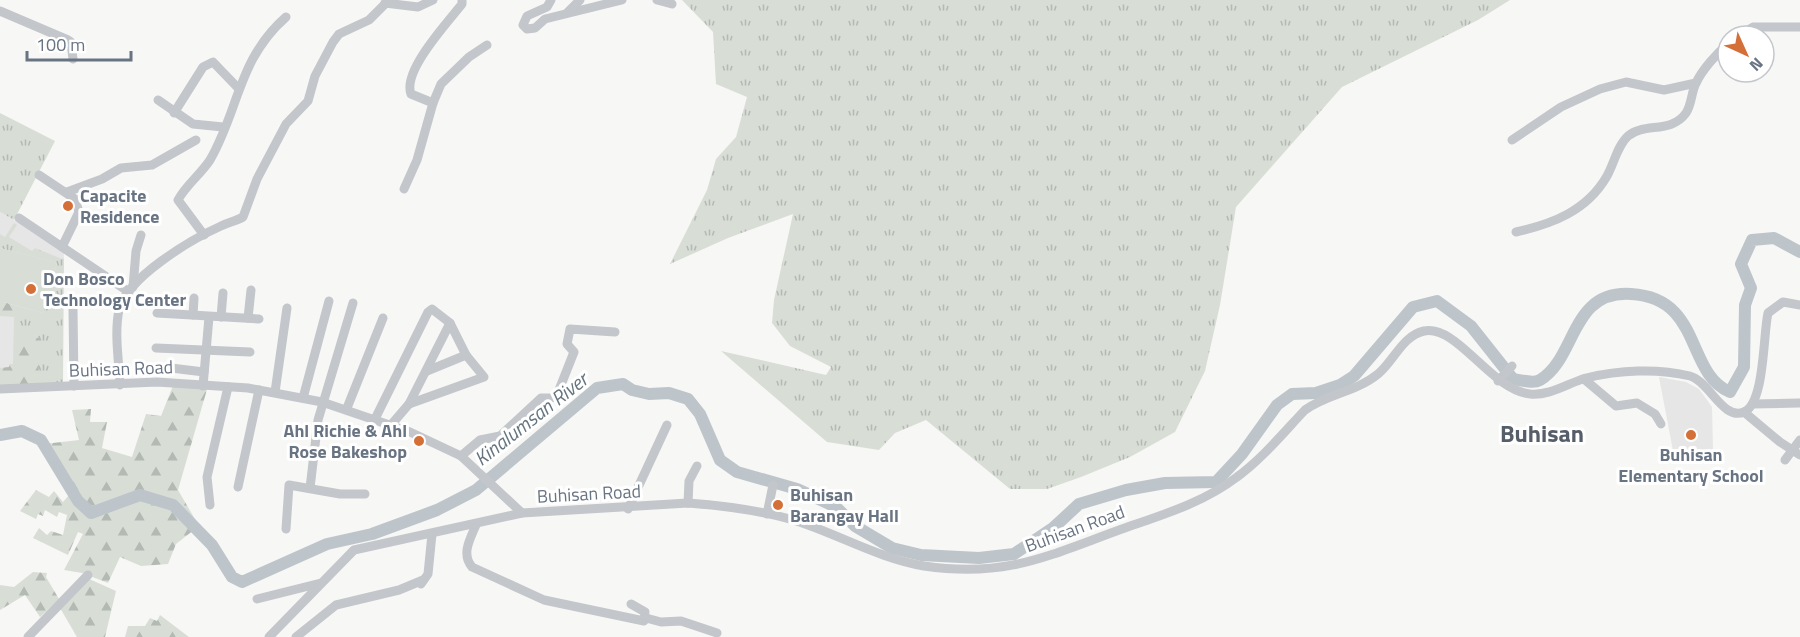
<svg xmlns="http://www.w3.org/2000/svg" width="1800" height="637" font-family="'Titillium Web',sans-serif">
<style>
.built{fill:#e5e6e5}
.grass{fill:url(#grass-tufts)}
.forest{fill:url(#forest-firs)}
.pitch{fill:#d8ded6}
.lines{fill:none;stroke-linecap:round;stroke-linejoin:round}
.river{stroke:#bdc5cb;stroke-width:12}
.minor{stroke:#c3c6ca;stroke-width:9}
.poi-dot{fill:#d46f37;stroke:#fff;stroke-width:2}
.labels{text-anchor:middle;stroke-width:6;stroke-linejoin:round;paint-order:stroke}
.poi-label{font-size:18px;font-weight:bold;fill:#697483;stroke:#fff;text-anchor:start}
.street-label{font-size:18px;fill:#697483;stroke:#fff}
.water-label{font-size:20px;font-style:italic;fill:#65757f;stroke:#fff}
.district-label{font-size:24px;font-weight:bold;fill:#565e69;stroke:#fff}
</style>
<defs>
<pattern id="grass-tufts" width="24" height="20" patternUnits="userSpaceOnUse" patternTransform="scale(1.5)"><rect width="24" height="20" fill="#d8ded6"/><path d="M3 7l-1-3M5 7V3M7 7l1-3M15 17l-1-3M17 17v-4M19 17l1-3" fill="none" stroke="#b3b9b3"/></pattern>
<pattern id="forest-firs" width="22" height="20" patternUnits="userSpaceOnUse" patternTransform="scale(1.5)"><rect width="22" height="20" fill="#d8ded6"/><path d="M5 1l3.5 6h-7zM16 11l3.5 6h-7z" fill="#b3b9b3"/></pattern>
</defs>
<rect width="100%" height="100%" fill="#f7f7f5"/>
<g class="built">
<polygon points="0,212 64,249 62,321 0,386"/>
<polygon points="1659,377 1686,382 1699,389 1712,407 1713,453 1675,461"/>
</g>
<g class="grass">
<polygon points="682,0 1510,0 1478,20 1342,87 1236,207 1220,305 1205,371 1175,432 1130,457 1081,477 1047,489 1010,489 926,420 895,433 879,450 827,442 721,351 826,375 831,367 790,346 772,323 774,300 793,214 728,238 670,264 707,190 716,159 736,137 747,97 716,84 713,32"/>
<polygon points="0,113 55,141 14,220 0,212"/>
<polygon points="14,223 17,225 9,237 32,251 35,248 62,259 64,258 63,382 38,384 17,337 17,306 43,313 57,263 0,248 0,234 5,237"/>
</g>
<g class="forest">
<polygon points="0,301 17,306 18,337 40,338 38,384 0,386 0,368 9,367 10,364 13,364 14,317 0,316"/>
<polygon points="174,383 208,386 178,490 199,526 176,544 168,564 141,566 120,557 108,583 82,573 64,570 83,534 78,532 68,555 33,538 39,528 47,535 51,531 63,535 67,515 59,512 57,517 45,510 43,516 38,514 36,519 20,511 36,490 49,497 54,491 63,502 69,495 67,491 73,492 44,444 79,440 72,410 91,409 90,422 107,422 102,448 132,457 146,414 161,416"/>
<polygon points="33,572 47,573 46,577 59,599 40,617 25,595 0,610 0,585 14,587"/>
<polygon points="87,578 116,591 105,637 77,637 60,608"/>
<polygon points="160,615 189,637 125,637 128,626 145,626 150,618 157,621"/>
</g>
<polygon class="pitch" points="0,248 57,263 43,313 0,301"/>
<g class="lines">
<path class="river" d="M0,435L22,431L41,440L78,501L91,513L140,495L173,505L212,545L232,577L242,582L327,544L372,534L437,510L476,490L597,388L623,384L632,390L649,394L669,393L688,399L700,414L720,460L737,472L797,489L836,507L855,526L892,548L921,555L979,558L1014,554L1053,528L1079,504L1126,490L1165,483L1216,482L1242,454L1277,405L1292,394L1316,393L1340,385L1354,376L1413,307L1437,301L1471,326L1513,379C1521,380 1533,384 1540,380C1577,358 1570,290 1631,294C1703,298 1685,373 1730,392L1744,367L1745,305L1751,288L1741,264L1752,240L1774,238L1800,252"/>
<g class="minor">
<polyline points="551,0 547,7 527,16 523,25 527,29 535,28 545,19 622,0"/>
<polyline points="657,0 672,4"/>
<polyline points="385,3 418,7 433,0"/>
<polyline points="0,11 68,40 71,42 73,59"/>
<polyline points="568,12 580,0"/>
<polyline points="1738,36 1753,27 1800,27"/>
<polyline points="158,100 193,124 223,127"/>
<path d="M433,103L411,94C402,71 448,22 462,4V0"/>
<polyline points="174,113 203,67 213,62 239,89"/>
<polyline points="1512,140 1561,107 1600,89 1626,82 1664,90 1696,83"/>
<polyline points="39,175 75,199 79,212 62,247"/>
<polyline points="404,189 417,160 433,103 441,84 469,57 487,45"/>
<polyline points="67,192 102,179 121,168 152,165 196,140"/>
<polyline points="19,218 129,292"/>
<path d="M1516,232C1552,224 1587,211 1607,176C1614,164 1617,146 1628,136C1645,122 1671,134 1686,113C1692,104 1691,93 1696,83C1702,70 1717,53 1728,44"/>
<path d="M204,235L178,200C186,185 201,174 210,160C239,110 238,59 286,17"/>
<polyline points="133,287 136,251 141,235"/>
<polyline points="73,309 74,386"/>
<polyline points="157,313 259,319"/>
<polyline points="193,315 194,298"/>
<polyline points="221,317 223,293"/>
<polyline points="248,318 251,290"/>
<polyline points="156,348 250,352"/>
<polyline points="171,368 204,372"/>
<polyline points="427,371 466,355"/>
<polyline points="1584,379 1616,406 1637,403 1655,414 1661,424"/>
<polyline points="1498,381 1512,366"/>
<path d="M120,385C119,361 114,333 119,310C127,277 192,239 221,226C229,222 236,221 243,217L257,179L286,124L308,101L315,76L333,42L339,34L369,20L389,0"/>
<polyline points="203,386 209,317"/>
<polyline points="0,389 157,382 248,388 322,402 410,432 461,456 522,513"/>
<polyline points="275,392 287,308"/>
<polyline points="303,398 329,301"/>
<polyline points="1753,404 1799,403"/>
<polyline points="347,408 383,318"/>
<polyline points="1744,412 1780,442 1800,455"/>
<polyline points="375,419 428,312 432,309 450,323 466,355 484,377 409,404"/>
<polyline points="391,425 409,404 450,323"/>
<polyline points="461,456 480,440 500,436 541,398 552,398 557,395 574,352 567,344 570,329 615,332"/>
<polyline points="1785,460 1800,440"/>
<polyline points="238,487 259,390"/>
<polyline points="310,488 318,420 353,303"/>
<polyline points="688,503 689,481 697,466"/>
<polyline points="210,505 207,477 228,387"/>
<polyline points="628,509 667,425"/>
<polyline points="767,514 773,485"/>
<path d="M476,525C470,539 461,554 472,567L544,600L644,621L645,612L631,604"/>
<polyline points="286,529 289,485 340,494 365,494"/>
<polyline points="421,584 428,574 432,534"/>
<polyline points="257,599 321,583"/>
<polyline points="646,618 661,622 681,621 717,633"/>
<polyline points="28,637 88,575"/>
<path d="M269,637L354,550L522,513L688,503C728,506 770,511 808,525C847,539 883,559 924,566C1007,578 1047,556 1122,529C1162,515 1203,503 1237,477C1262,459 1284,432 1305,410C1327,394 1356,392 1378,374C1394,361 1402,336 1424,331C1457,324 1491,390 1530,394C1550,396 1568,383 1586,378C1619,370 1657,368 1690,376C1709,381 1723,421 1744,412C1765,403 1763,334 1768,313L1783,302L1800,305"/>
<polyline points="296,637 336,605 399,590 423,580"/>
</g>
</g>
<g class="poi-dot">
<circle cx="68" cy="206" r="6"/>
<circle cx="31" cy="289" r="6"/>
<circle cx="1691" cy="435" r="6"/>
<circle cx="419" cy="441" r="6"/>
<circle cx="778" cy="505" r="6"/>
</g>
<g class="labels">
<g class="poi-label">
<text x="80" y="202">Capacite<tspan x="80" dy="21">Residence</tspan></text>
<text x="43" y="285">Don Bosco<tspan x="43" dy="21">Technology Center</tspan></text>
<text x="407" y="437" text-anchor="end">Ahl Richie &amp; Ahl<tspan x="407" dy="21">Rose Bakeshop</tspan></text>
<text x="1691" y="461" text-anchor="middle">Buhisan<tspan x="1691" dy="21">Elementary School</tspan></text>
<text x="790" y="501">Buhisan<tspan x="790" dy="21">Barangay Hall</tspan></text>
</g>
<g class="street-label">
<text transform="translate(121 369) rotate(-2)" y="6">Buhisan Road</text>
<text transform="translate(589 494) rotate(-3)" y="6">Buhisan Road</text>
<text transform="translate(1075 529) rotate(-20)" y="6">Buhisan Road</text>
</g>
<g class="water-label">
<text transform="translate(531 419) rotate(-38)" y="7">Kinalumsan River</text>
</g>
<g class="district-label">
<text x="1542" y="442">Buhisan</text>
</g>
</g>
<g transform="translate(1746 54) rotate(135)"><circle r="28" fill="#ffffff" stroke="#c3c7cd" stroke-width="1.5"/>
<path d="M0-4.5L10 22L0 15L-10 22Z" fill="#d46f37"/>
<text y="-9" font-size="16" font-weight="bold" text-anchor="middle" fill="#697483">N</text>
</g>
<path d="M27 51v9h104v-9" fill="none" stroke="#697483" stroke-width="3"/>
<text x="36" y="51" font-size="18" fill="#697483" stroke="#ffffff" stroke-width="4.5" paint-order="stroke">100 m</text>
</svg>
